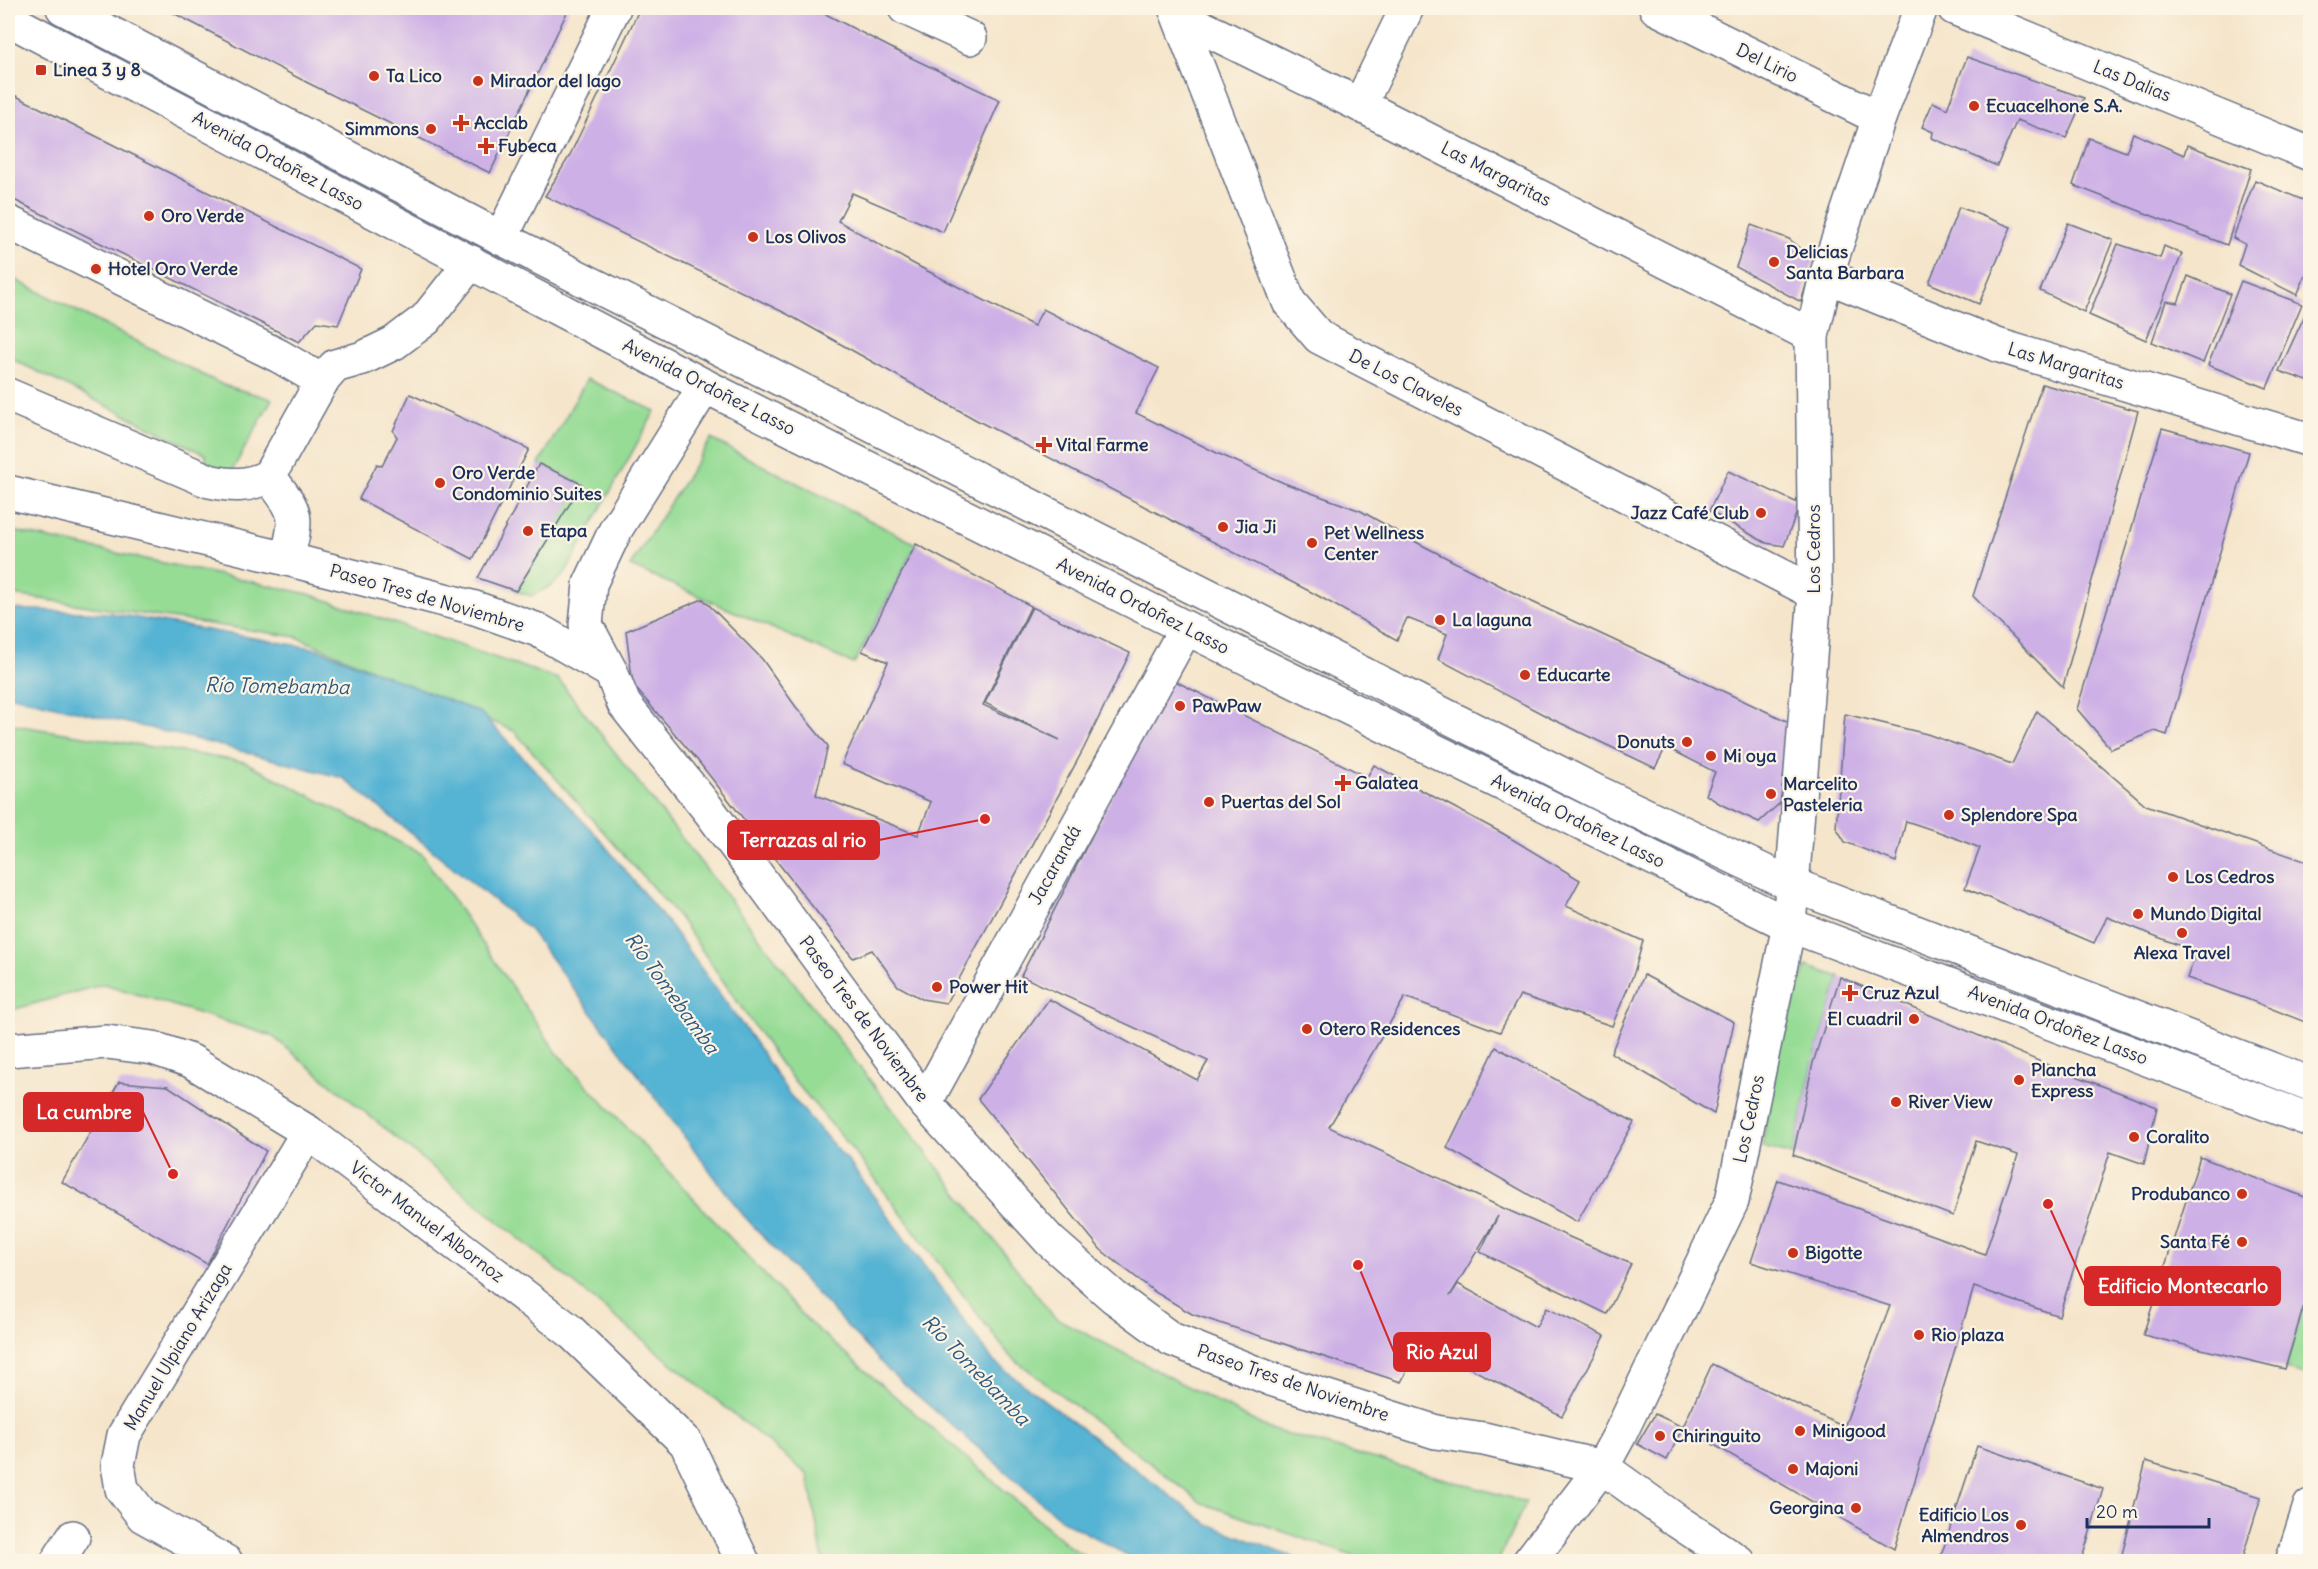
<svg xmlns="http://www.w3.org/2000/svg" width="2318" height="1569" font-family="Delius,sans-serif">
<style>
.green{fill:#96dc95;stroke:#58867a;stroke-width:1.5}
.water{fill:#55b3d3;stroke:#387198;stroke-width:1.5}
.building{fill:#cdb0e6}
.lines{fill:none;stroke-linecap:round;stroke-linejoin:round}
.minor-casing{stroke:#676f84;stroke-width:36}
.major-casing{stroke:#676f84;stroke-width:36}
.minor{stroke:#fff;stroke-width:33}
.major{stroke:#fff;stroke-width:33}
.poi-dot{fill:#c8321e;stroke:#fcf5e5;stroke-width:2}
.labels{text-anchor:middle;stroke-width:4.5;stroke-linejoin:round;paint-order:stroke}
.street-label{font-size:18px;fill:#1b2f5e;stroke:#fcf5e5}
.poi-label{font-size:18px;font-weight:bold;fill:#1b2f5e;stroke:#fcf5e5;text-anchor:start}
.water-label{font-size:20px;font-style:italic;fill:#2c5781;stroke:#fcf5e5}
.leader{fill:none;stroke:#d62828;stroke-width:2}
.callout-dot{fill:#d62828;stroke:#fcf5e5;stroke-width:2}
.callout{fill:#d62828;stroke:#d62828;stroke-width:2}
.callout-label{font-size:20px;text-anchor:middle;font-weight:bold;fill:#fff}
</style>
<rect width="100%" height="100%" fill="#fcf5e5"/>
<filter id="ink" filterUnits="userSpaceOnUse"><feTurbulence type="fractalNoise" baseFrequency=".0167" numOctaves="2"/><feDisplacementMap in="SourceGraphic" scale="12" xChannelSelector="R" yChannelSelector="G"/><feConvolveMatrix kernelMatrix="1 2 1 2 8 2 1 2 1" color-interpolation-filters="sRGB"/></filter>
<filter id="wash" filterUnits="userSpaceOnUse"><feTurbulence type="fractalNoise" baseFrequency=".008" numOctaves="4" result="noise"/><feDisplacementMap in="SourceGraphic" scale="24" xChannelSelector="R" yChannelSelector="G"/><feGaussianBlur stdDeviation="1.35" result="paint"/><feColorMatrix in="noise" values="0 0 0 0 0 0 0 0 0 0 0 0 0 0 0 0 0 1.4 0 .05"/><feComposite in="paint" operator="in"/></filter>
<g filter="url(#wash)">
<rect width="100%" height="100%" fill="#f5e5ca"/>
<g class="green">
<polygon points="8,276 223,385 272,399 222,489 206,486 206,455 8,357"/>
<polygon points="587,379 655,411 564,575 551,586 531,596 516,591 581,484 539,464"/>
<polygon points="711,439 916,544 854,664 630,566"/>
<polygon points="8,530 309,594 558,679 1054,1317 1269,1429 1526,1502 1498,1561 1367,1561 1202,1503 1009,1355 849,1145 781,1065 679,917 514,731 297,637 8,594"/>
<polygon points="8,724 245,762 422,854 557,1053 809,1322 1071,1548 1094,1561 823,1561 808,1475 272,1036 104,984 8,1011"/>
<polygon points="1806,966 1840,977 1813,1063 1793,1155 1762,1147 1779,1047"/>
<polygon points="2310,1284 2310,1377 2285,1369"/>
</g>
<polygon class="water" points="8,609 109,613 318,649 481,713 599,838 671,927 754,1041 789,1094 851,1165 994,1362 1208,1524 1303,1561 1138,1561 1062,1520 890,1372 743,1215 529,929 343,778 191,738 8,695"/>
<g id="blocks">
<g class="building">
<polygon points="164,8 569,8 490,173 308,83"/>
<polygon points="640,8 814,8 897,51 1000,100 943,232 852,193 838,221 914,264 1034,326 1043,309 1159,368 1136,413 1217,453 1284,483 1361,511 1414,541 1528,600 1791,723 1780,803 1759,822 1722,805 1706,795 1715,772 1666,747 1655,768 1552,719 1438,659 1447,634 1407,618 1397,640 1313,593 980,422 787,314 545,196 569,157"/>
<polygon points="2288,8 2310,8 2310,13 2309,17"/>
<polygon points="1967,57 2084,98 2066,138 2017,120 1997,166 1932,138 1933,132 1922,127 1933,102 1947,109"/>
<polygon points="8,92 361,269 338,325 317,322 299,342 8,197"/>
<polygon points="2133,133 2184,155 2187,145 2251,169 2227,245 2073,185 2089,138 2126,152"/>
<polygon points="2255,180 2310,203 2310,265 2297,295 2238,265 2245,244 2233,238"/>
<polygon points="1959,207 2011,227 1979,304 1929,283"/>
<polygon points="2068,223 2113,240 2084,312 2040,291"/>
<polygon points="1751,225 1789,239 1814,259 1801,302 1736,267"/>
<polygon points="2118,244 2160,258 2164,246 2182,254 2146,340 2089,315"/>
<polygon points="2188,276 2230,294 2203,363 2152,342 2166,301 2178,303"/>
<polygon points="2241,281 2302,304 2267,388 2208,365"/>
<polygon points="2309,306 2310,306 2310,382 2279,371"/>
<polygon points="2042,384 2138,411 2063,687 1973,596"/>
<polygon points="410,394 529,449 473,559 359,499 377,464 382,466 397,437 393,431"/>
<polygon points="2162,428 2249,452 2167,735 2155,731 2111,749 2077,709"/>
<polygon points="539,464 582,484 516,591 478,578"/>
<polygon points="1728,471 1800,504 1784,546 1766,543 1709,511"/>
<polygon points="916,544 1031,606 983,705 1060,740 985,703 1032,607 1130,653 1083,750 946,1003 922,999 898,986 872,950 853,958 698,761 633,685 626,631 703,599 762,659 796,707 828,746 816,795 918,835 931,802 842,764 888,662 862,651"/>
<polygon points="1171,679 1367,777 1374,765 1502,833 1580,880 1566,906 1643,941 1634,973 1612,1026 1520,995 1500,1032 1405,997 1329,1127 1503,1208 1631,1264 1607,1314 1480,1252 1498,1216 1450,1296 1458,1284 1536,1327 1546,1308 1605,1336 1562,1416 1422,1343 1401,1382 1192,1314 1155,1292 1101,1250 978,1099 1049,999 1197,1080 1208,1061 1021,976"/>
<polygon points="2037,711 2146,805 2310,863 2310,1024 2247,999 2187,978 2196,952 2107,917 2094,943 1965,888 1980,848 1942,833 1906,821 1896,862 1845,842 1836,827 1845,714 1927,734 2012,764"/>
<polygon points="1644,975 1734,1022 1714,1114 1611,1053"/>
<polygon points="1840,977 2048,1065 2157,1107 2144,1164 2110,1152 2059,1316 1974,1287 1894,1549 1683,1427 1712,1364 1844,1427 1890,1306 1751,1262 1778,1180 1985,1254 2018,1155 1976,1141 1953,1216 1793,1155 1813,1063"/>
<polygon points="1496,1047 1634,1122 1577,1222 1447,1148"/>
<polygon points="119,1082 168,1086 266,1151 207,1264 62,1182"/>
<polygon points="2200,1157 2310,1199 2310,1285 2285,1369 2143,1335"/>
<polygon points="1655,1414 1683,1427 1667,1460 1637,1444"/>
<polygon points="1977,1446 2103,1489 2081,1562 1939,1562"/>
<polygon points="2146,1461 2261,1497 2241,1562 2120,1562"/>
</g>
</g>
</g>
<g filter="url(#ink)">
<use href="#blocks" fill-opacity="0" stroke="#676f84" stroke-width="1.5"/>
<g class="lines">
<g class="minor-casing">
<g id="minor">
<polyline points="905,8 970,38"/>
<polyline points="1175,8 1289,302 1319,337 1815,593"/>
<polyline points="1656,8 1879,118"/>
<polyline points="1954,8 2310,154"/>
<polyline points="1179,16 1360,105 1812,336"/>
<polyline points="1360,105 1407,8"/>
<polyline points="8,222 279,356 322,381"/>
<polyline points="501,238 614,8"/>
<polyline points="1826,276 1997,345 2310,440"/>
<path d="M8,395L209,481C232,486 247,487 269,476L322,381L335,366L363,358L394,343L426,319L471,262"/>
<path d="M269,476C297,514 299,512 287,559"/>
<polyline points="8,492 287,559 475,608 538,630 611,672 624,704 711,813 925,1103 1050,1241 1114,1297 1171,1339 1271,1379 1436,1432 1484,1439 1602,1467 1677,1521 1739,1562"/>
<polyline points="611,672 586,625 590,584 616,529 705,386"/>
<polyline points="8,1050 107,1042 153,1048 191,1061 308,1132 569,1330 686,1443 743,1562"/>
<polyline points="925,1103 1186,628"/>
<polyline points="57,1562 73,1537"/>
<polyline points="226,1562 143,1516 122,1489 118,1465 124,1435 308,1132"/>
<polyline points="1529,1562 1602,1467 1619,1436 1732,1201 1789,925 1815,593 1812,336 1826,276 1879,118 1921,8"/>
<polyline points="2292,1562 2310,1506"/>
</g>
</g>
<g class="major-casing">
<g id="major">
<polyline points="63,8 501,238 1601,794 1791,884 2310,1084"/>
<polyline points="8,19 705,386 1186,628 1789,925 2310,1120"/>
</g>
</g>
<use href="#minor" class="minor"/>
<use href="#major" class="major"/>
</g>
</g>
<g class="poi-dot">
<rect x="35" y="64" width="12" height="12" rx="3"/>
<circle cx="374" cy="76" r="6"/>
<circle cx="478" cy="81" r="6"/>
<circle cx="1974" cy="106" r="6"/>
<path d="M458 114h6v6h6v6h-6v6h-6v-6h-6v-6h6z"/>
<circle cx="431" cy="129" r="6"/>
<path d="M483 137h6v6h6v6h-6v6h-6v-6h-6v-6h6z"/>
<circle cx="149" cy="216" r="6"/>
<circle cx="753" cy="237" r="6"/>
<circle cx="1774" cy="262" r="6"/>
<circle cx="96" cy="269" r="6"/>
<path d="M1041 436h6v6h6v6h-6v6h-6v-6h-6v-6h6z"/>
<circle cx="440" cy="483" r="6"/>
<circle cx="1761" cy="513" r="6"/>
<circle cx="1223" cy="527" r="6"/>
<circle cx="528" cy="531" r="6"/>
<circle cx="1312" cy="543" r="6"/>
<circle cx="1440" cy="620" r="6"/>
<circle cx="1525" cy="675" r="6"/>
<circle cx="1180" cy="706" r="6"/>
<circle cx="1687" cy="742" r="6"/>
<circle cx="1711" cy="756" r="6"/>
<path d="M1340 774h6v6h6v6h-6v6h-6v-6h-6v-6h6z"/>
<circle cx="1771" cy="794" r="6"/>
<circle cx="1209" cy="802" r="6"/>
<circle cx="1949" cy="815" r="6"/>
<circle cx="2173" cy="877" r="6"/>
<circle cx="2138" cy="914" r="6"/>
<circle cx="2182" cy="933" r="6"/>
<circle cx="937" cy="987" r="6"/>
<path d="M1847 984h6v6h6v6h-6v6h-6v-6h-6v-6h6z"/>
<circle cx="1914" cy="1019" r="6"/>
<circle cx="1307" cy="1029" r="6"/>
<circle cx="2019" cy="1080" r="6"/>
<circle cx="1896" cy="1102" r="6"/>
<circle cx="2134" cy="1137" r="6"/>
<circle cx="2242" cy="1194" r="6"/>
<circle cx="2242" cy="1242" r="6"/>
<circle cx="1793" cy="1253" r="6"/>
<circle cx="1919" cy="1335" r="6"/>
<circle cx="1800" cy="1431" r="6"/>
<circle cx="1660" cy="1436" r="6"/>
<circle cx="1793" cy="1469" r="6"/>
<circle cx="1856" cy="1508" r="6"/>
<circle cx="2021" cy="1525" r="6"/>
</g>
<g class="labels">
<g class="street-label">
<text transform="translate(1767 63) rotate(26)" y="6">Del Lirio</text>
<text transform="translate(2132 81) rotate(22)" y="6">Las Dalias</text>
<text transform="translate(278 161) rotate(28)" y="6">Avenida Ordoñez Lasso</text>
<text transform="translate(1496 174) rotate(27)" y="6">Las Margaritas</text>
<text transform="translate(2066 366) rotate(17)" y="6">Las Margaritas</text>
<text transform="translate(1406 383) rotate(27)" y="6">De Los Claveles</text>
<text transform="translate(709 387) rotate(27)" y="6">Avenida Ordoñez Lasso</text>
<text transform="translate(1814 549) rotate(-90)" y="6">Los Cedros</text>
<text transform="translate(427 598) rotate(16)" y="6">Paseo Tres de Noviembre</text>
<text transform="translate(1143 606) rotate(27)" y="6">Avenida Ordoñez Lasso</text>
<text transform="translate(1578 821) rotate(26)" y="6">Avenida Ordoñez Lasso</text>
<text transform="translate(1055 865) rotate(-61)" y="6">Jacarandá</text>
<text transform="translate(864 1019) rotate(53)" y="6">Paseo Tres de Noviembre</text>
<text transform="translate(2058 1025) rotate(21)" y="6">Avenida Ordoñez Lasso</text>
<text transform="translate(1749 1119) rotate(-78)" y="6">Los Cedros</text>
<text transform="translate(427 1222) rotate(37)" y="6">Victor Manuel Albornoz</text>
<text transform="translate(178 1347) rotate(-59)" y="6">Manuel Ulpiano Arizaga</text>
<text transform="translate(1293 1383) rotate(19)" y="6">Paseo Tres de Noviembre</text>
</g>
<g class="poi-label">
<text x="53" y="76">Linea 3 y 8</text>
<text x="386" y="82">Ta Lico</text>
<text x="490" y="87">Mirador del lago</text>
<text x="1986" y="112">Ecuacelhone S.A.</text>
<text x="474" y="129">Acclab</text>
<text x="419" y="135" text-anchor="end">Simmons</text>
<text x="498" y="152">Fybeca</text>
<text x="161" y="222">Oro Verde</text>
<text x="765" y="243">Los Olivos</text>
<text x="1786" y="258">Delicias<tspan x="1786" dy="21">Santa Barbara</tspan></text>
<text x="108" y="275">Hotel Oro Verde</text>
<text x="1056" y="451">Vital Farme</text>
<text x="452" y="479">Oro Verde<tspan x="452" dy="21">Condominio Suites</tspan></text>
<text x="1749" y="519" text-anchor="end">Jazz Café Club</text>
<text x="1235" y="533">Jia Ji</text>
<text x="540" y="537">Etapa</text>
<text x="1324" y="539">Pet Wellness<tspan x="1324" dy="21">Center</tspan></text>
<text x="1452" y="626">La laguna</text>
<text x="1537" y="681">Educarte</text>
<text x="1192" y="712">PawPaw</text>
<text x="1675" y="748" text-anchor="end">Donuts</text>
<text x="1723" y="762">Mi oya</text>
<text x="1355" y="789">Galatea</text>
<text x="1783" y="790">Marcelito<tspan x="1783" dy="21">Pasteleria</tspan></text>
<text x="1221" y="808">Puertas del Sol</text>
<text x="1961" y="821">Splendore Spa</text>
<text x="2185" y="883">Los Cedros</text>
<text x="2150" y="920">Mundo Digital</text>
<text x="2182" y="959" text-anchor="middle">Alexa Travel</text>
<text x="949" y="993">Power Hit</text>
<text x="1862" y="999">Cruz Azul</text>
<text x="1902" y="1025" text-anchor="end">El cuadril</text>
<text x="1319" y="1035">Otero Residences</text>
<text x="2031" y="1076">Plancha<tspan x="2031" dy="21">Express</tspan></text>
<text x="1908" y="1108">River View</text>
<text x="2146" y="1143">Coralito</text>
<text x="2230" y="1200" text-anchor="end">Produbanco</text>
<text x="2230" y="1248" text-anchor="end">Santa Fé</text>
<text x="1805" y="1259">Bigotte</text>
<text x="1931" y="1341">Rio plaza</text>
<text x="1812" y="1437">Minigood</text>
<text x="1672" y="1442">Chiringuito</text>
<text x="1805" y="1475">Majoni</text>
<text x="1844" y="1514" text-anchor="end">Georgina</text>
<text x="2009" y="1521" text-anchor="end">Edificio Los<tspan x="2009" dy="21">Almendros</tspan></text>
</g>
<g class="water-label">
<text transform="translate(277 686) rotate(1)" y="7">Río Tomebamba</text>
<text transform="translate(672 993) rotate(54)" y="7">Río Tomebamba</text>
<text transform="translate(976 1370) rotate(46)" y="7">Río Tomebamba</text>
</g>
</g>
<path class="leader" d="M985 819L879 840M173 1174L143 1112M2048 1204L2085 1286M1358 1265L1394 1352"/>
<g class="callout-dot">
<circle cx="985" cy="819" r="6"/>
<circle cx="173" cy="1174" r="6"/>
<circle cx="2048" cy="1204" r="6"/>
<circle cx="1358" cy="1265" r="6"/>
</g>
<g class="callout">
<rect x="728" y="821" width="151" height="38" rx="6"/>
<rect x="24" y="1093" width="119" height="38" rx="6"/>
<rect x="2085" y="1267" width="195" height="38" rx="6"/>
<rect x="1394" y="1333" width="96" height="38" rx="6"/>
</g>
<g class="callout-label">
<text x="803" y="847">Terrazas al rio</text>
<text x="84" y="1119">La cumbre</text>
<text x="2183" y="1293">Edificio Montecarlo</text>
<text x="1442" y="1359">Rio Azul</text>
</g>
<rect width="2318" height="1569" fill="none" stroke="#fcf5e5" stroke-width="30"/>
<path d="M2087 1518v9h122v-9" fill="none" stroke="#1b2f5e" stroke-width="3"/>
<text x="2096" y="1518" font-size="18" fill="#1b2f5e" stroke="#fcf5e5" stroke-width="4.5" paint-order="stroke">20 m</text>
</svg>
